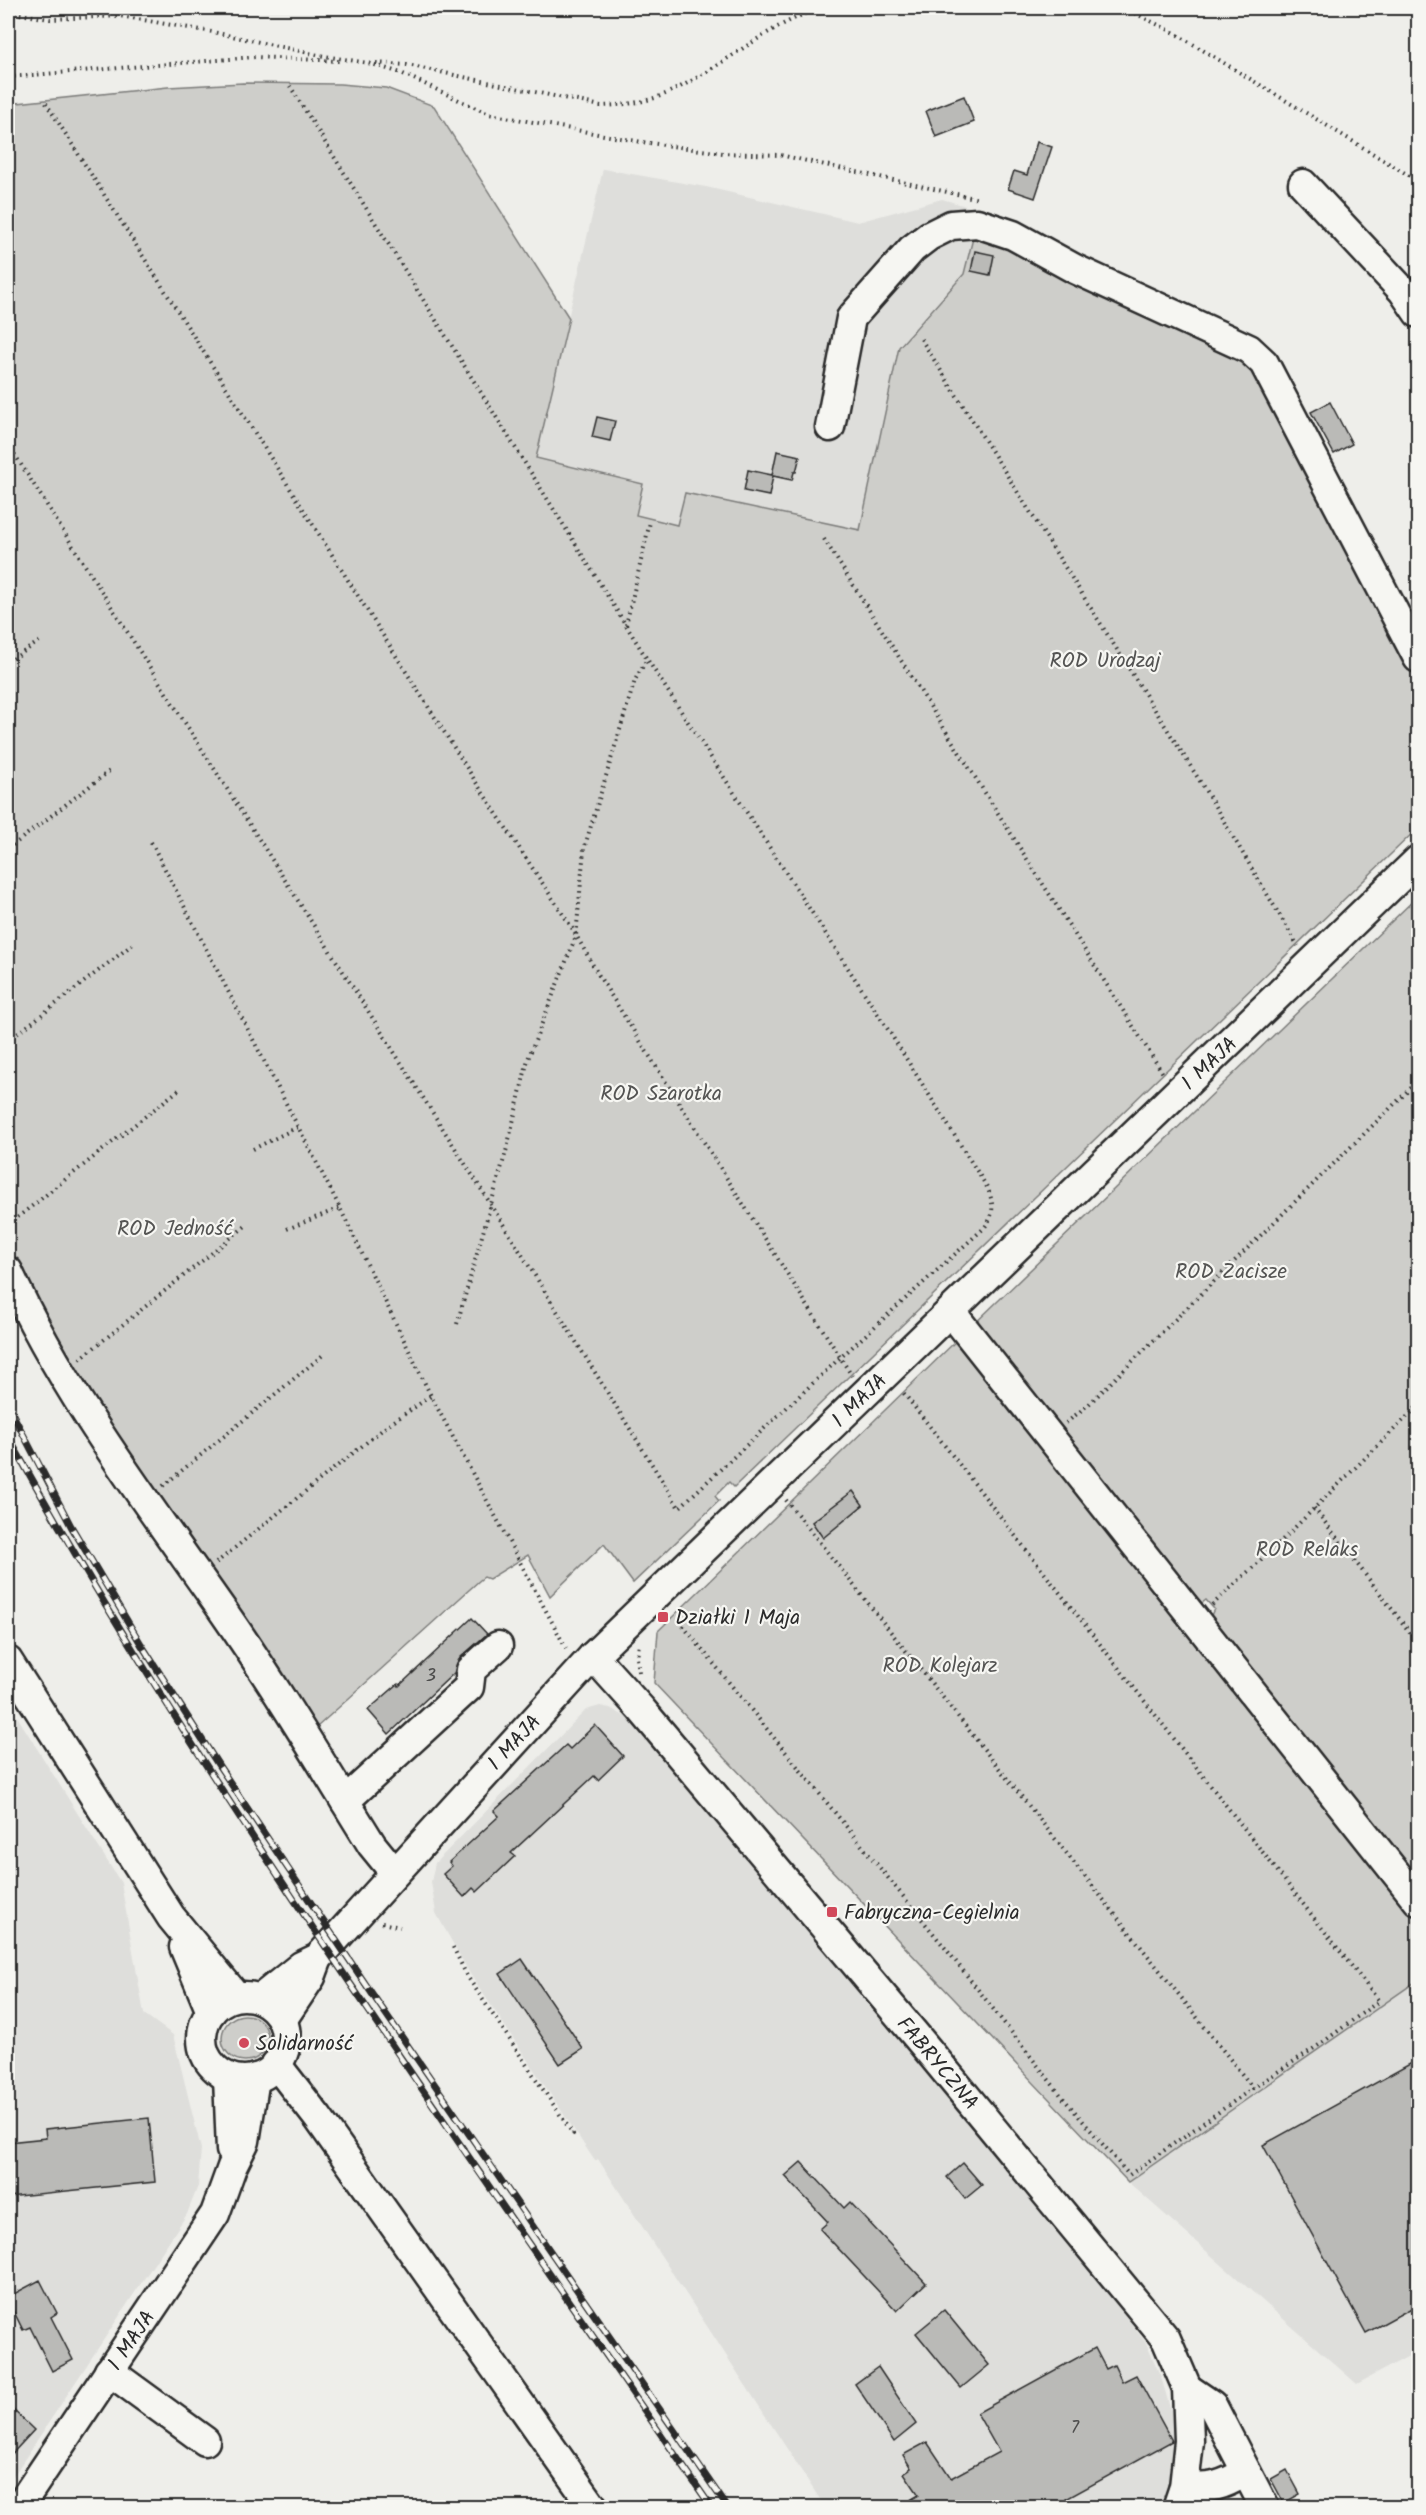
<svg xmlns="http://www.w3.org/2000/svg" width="1426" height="2515" font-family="Kalam,sans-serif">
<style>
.built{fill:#dededb}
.green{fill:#cececa;stroke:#7c7c7a;stroke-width:1.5}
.building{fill:#babab7;stroke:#2b2b2b;stroke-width:1.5}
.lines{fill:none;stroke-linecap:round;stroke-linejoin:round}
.minor-casing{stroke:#2b2b2b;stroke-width:33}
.path{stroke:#2b2b2b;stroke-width:4;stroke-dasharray:1.5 4.5;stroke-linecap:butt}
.minor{stroke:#f6f6f2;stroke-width:28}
.rail-casing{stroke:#2b2b2b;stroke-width:7}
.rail{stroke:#f6f6f2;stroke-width:4.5;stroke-dasharray:14;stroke-linecap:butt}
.poi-dot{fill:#d1495b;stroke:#f6f6f2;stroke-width:2}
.labels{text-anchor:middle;stroke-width:4.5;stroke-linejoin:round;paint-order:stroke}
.number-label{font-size:18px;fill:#4f4f4e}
.park-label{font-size:21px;fill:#545453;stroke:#f6f6f2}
.street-label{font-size:21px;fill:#2b2b2b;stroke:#f6f6f2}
.poi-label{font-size:21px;fill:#2b2b2b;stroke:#f6f6f2;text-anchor:start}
</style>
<rect width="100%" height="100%" fill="#eeeeea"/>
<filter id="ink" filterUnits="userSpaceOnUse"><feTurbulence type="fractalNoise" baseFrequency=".0167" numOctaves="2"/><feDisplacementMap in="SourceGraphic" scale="12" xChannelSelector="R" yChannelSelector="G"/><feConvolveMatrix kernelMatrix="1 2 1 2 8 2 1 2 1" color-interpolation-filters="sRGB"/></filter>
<g filter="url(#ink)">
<g class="built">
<polygon points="603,169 706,187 858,222 942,199 979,210 964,274 899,347 860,530 685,493 678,525 636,516 643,484 535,459"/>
<polygon points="8,1702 121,1883 144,2014 173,2035 201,2149 198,2186 187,2214 8,2484"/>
<polygon points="600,1706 610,1708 633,1721 1094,2275 1146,2343 1161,2377 1171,2411 1174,2439 1168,2493 1163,2507 825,2507 598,2159 595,2161 470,1974 436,1913 431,1882 435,1863 586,1710"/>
<polygon points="1418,1980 1418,2351 1357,2384 1128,2182"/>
</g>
<g class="green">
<path d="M243,83L340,84L386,88L434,106L569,318L536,458L643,484L636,515L677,525L685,493L860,530L899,347L964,274L975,230L1245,358L1418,666V828L734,1487L729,1482L715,1496L719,1501L633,1583L604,1544L550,1596L528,1555L489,1579L484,1577L480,1580L317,1727C209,1573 88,1421 8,1251V104L168,87Z"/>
<polygon points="1418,896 1418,1891 1208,1622 1214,1609 1206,1600 1202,1603 971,1327"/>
<polygon points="959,1338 1418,1918 1418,1980 1128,2182 654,1683 658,1631"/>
<circle cx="245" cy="2038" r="23"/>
</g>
<g class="building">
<polygon points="964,96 974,122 936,137 926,111"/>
<polygon points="1037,142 1052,147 1035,198 1008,189 1014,171 1027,175"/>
<polygon points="975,251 994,255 990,275 971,271"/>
<polygon points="1330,402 1352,444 1334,454 1311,412"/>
<polygon points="597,417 615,421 610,441 592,437"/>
<polygon points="777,451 800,456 796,472 794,472 792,480 773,476 769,496 744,491 748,470 772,475"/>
<polygon points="853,1491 863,1505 823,1538 812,1522"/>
<polygon points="472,1618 487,1634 460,1658 454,1673 389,1734 368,1710 398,1684 399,1686"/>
<polygon points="595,1725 623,1756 598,1780 594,1776 511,1853 515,1856 477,1892 473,1888 464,1897 443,1874 452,1866 449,1862 499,1816 494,1811 566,1745 570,1749"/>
<polygon points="522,1959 583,2049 560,2064 500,1974"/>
<polygon points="1419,2059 1419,2304 1366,2333 1263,2145"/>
<polygon points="149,2118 155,2182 8,2197 8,2142 46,2138 45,2129"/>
<polygon points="801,2162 844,2208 850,2202 926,2283 897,2311 820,2229 828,2222 785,2176"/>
<polygon points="963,2163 982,2185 965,2199 947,2177"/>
<polygon points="40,2280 57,2313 51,2317 73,2360 52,2371 30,2327 23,2330 8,2300 8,2297"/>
<polygon points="944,2310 989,2365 961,2388 916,2333"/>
<polygon points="1095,2348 1106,2369 1114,2365 1122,2382 1136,2375 1172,2441 1066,2499 1070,2508 896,2508 919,2495 904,2473 911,2468 903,2455 927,2442 951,2478 999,2452 977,2413"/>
<polygon points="878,2367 916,2424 894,2442 855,2384"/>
<polygon points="8,2405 34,2430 8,2458"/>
<polygon points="1287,2470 1300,2494 1284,2503 1271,2479"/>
</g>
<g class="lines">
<g class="minor-casing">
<g id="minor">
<polyline points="1303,184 1403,291 1418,313"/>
<polyline points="830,427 851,318 912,249 929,236 951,225 977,223 1013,235 1075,269 1249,349 1264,363 1418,658"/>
<path d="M8,1271C64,1394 146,1501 223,1611C276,1687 323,1766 372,1845L394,1872"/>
<polyline points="951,1312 1418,1901"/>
<polyline points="593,1656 641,1709 923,2044 1166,2339 1187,2388 1189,2441 1184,2487 1177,2508"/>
<polyline points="8,1661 171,1917 236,1996"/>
<polyline points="345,1801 469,1687 471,1670 498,1646"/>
<polyline points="184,1947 211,2012"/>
<circle cx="244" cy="2038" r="42"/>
<polyline points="260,1999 301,1966 318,1958 593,1656 1418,860"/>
<polyline points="282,2020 311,1977 318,1958"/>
<polyline points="276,2064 318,2118 594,2508"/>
<polyline points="228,2077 231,2150"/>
<polyline points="109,2371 205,2441"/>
<polyline points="1187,2388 1212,2405 1265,2508"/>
<path d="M1184,2487C1211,2489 1222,2486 1246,2472"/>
<polyline points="18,2508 215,2214 232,2167 245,2141 255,2078"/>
</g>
</g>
<g class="path">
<polyline points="1124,8 1173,32 1418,181"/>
<polyline points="8,12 50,19 120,16 218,33 318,55 368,63 401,73 489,114 642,142 723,153 780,155 979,199"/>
<path d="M376,63L407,65L601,106C625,105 650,102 672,91C724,66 767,25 821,8"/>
<polyline points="8,77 255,57 339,61"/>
<polyline points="46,103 479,787 572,928 602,981 852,1376"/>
<polyline points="921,339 1198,778 1298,946"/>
<path d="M8,444L490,1203L679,1508L841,1357L984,1228C995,1215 994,1203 987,1187L887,1028L647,659L290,86"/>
<polyline points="824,539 1164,1075"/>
<polyline points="626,625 650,522"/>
<polyline points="8,662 43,639"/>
<polyline points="151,842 340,1208 431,1396 567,1650"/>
<polyline points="8,849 112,769"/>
<polyline points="8,1041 133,944"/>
<polyline points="253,1149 298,1127"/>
<polyline points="8,1225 181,1088"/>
<polyline points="287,1229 340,1208"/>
<polyline points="457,1324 507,1148 528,1059 576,936 584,849 635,680 647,659"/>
<polyline points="80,1359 248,1224"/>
<polyline points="1066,1423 1089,1404 1418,1081"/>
<polyline points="163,1486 323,1355"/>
<polyline points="786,1500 1253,2088 1319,2045 1379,2001 902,1391"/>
<polyline points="1314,1508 1418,1643"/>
<polyline points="216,1563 387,1426 431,1396"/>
<polyline points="1212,1605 1274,1548 1418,1406"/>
<polyline points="683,1626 946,1949 1064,2099 1129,2175 1253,2088"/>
<polyline points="639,1672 637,1658 639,1644"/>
<polyline points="382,1923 400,1927"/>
<polyline points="453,1947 467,1976 573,2134 569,2136"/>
<path d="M191,2024C187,2043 191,2061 204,2075"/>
<polyline points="299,2055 301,2033"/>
</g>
<use href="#minor" class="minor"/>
<g class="rail-casing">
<g id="rail">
<polyline points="8,1405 71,1526 141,1644 219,1766 379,2004 728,2508"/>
<path d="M8,1436C102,1607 208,1771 317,1934C446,2127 580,2317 712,2508"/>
</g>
</g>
<use href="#rail" class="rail"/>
</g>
</g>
<g class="poi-dot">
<rect x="657" y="1611" width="12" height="12" rx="3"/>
<rect x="826" y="1906" width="12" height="12" rx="3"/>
<circle cx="244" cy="2043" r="6"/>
</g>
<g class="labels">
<g class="number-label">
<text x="431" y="1681">3</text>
<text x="1075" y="2433">7</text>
</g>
<g class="park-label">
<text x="1105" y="667">ROD Urodzaj</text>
<text x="661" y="1100">ROD Szarotka</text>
<text x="175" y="1235">ROD Jedność</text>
<text x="1231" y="1278">ROD Zacisze</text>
<text x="1307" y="1556">ROD Relaks</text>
<text x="940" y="1672">ROD Kolejarz</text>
</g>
<g class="street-label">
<text transform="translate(1209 1063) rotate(-43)" y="7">1 MAJA</text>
<text transform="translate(859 1400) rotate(-44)" y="7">1 MAJA</text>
<text transform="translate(514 1742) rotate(-47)" y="7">1 MAJA</text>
<text transform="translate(938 2063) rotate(50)" y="7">FABRYCZNA</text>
<text transform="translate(131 2340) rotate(-56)" y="7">1 MAJA</text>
</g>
<g class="poi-label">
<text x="675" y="1624">Działki 1 Maja</text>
<text x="844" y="1919">Fabryczna-Cegielnia</text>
<text x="256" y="2050">Solidarność</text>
</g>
</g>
<rect width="1426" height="2515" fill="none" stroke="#f6f6f2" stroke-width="30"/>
<rect x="15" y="15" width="1396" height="2485" fill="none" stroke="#2b2b2b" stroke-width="2" filter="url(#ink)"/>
</svg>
